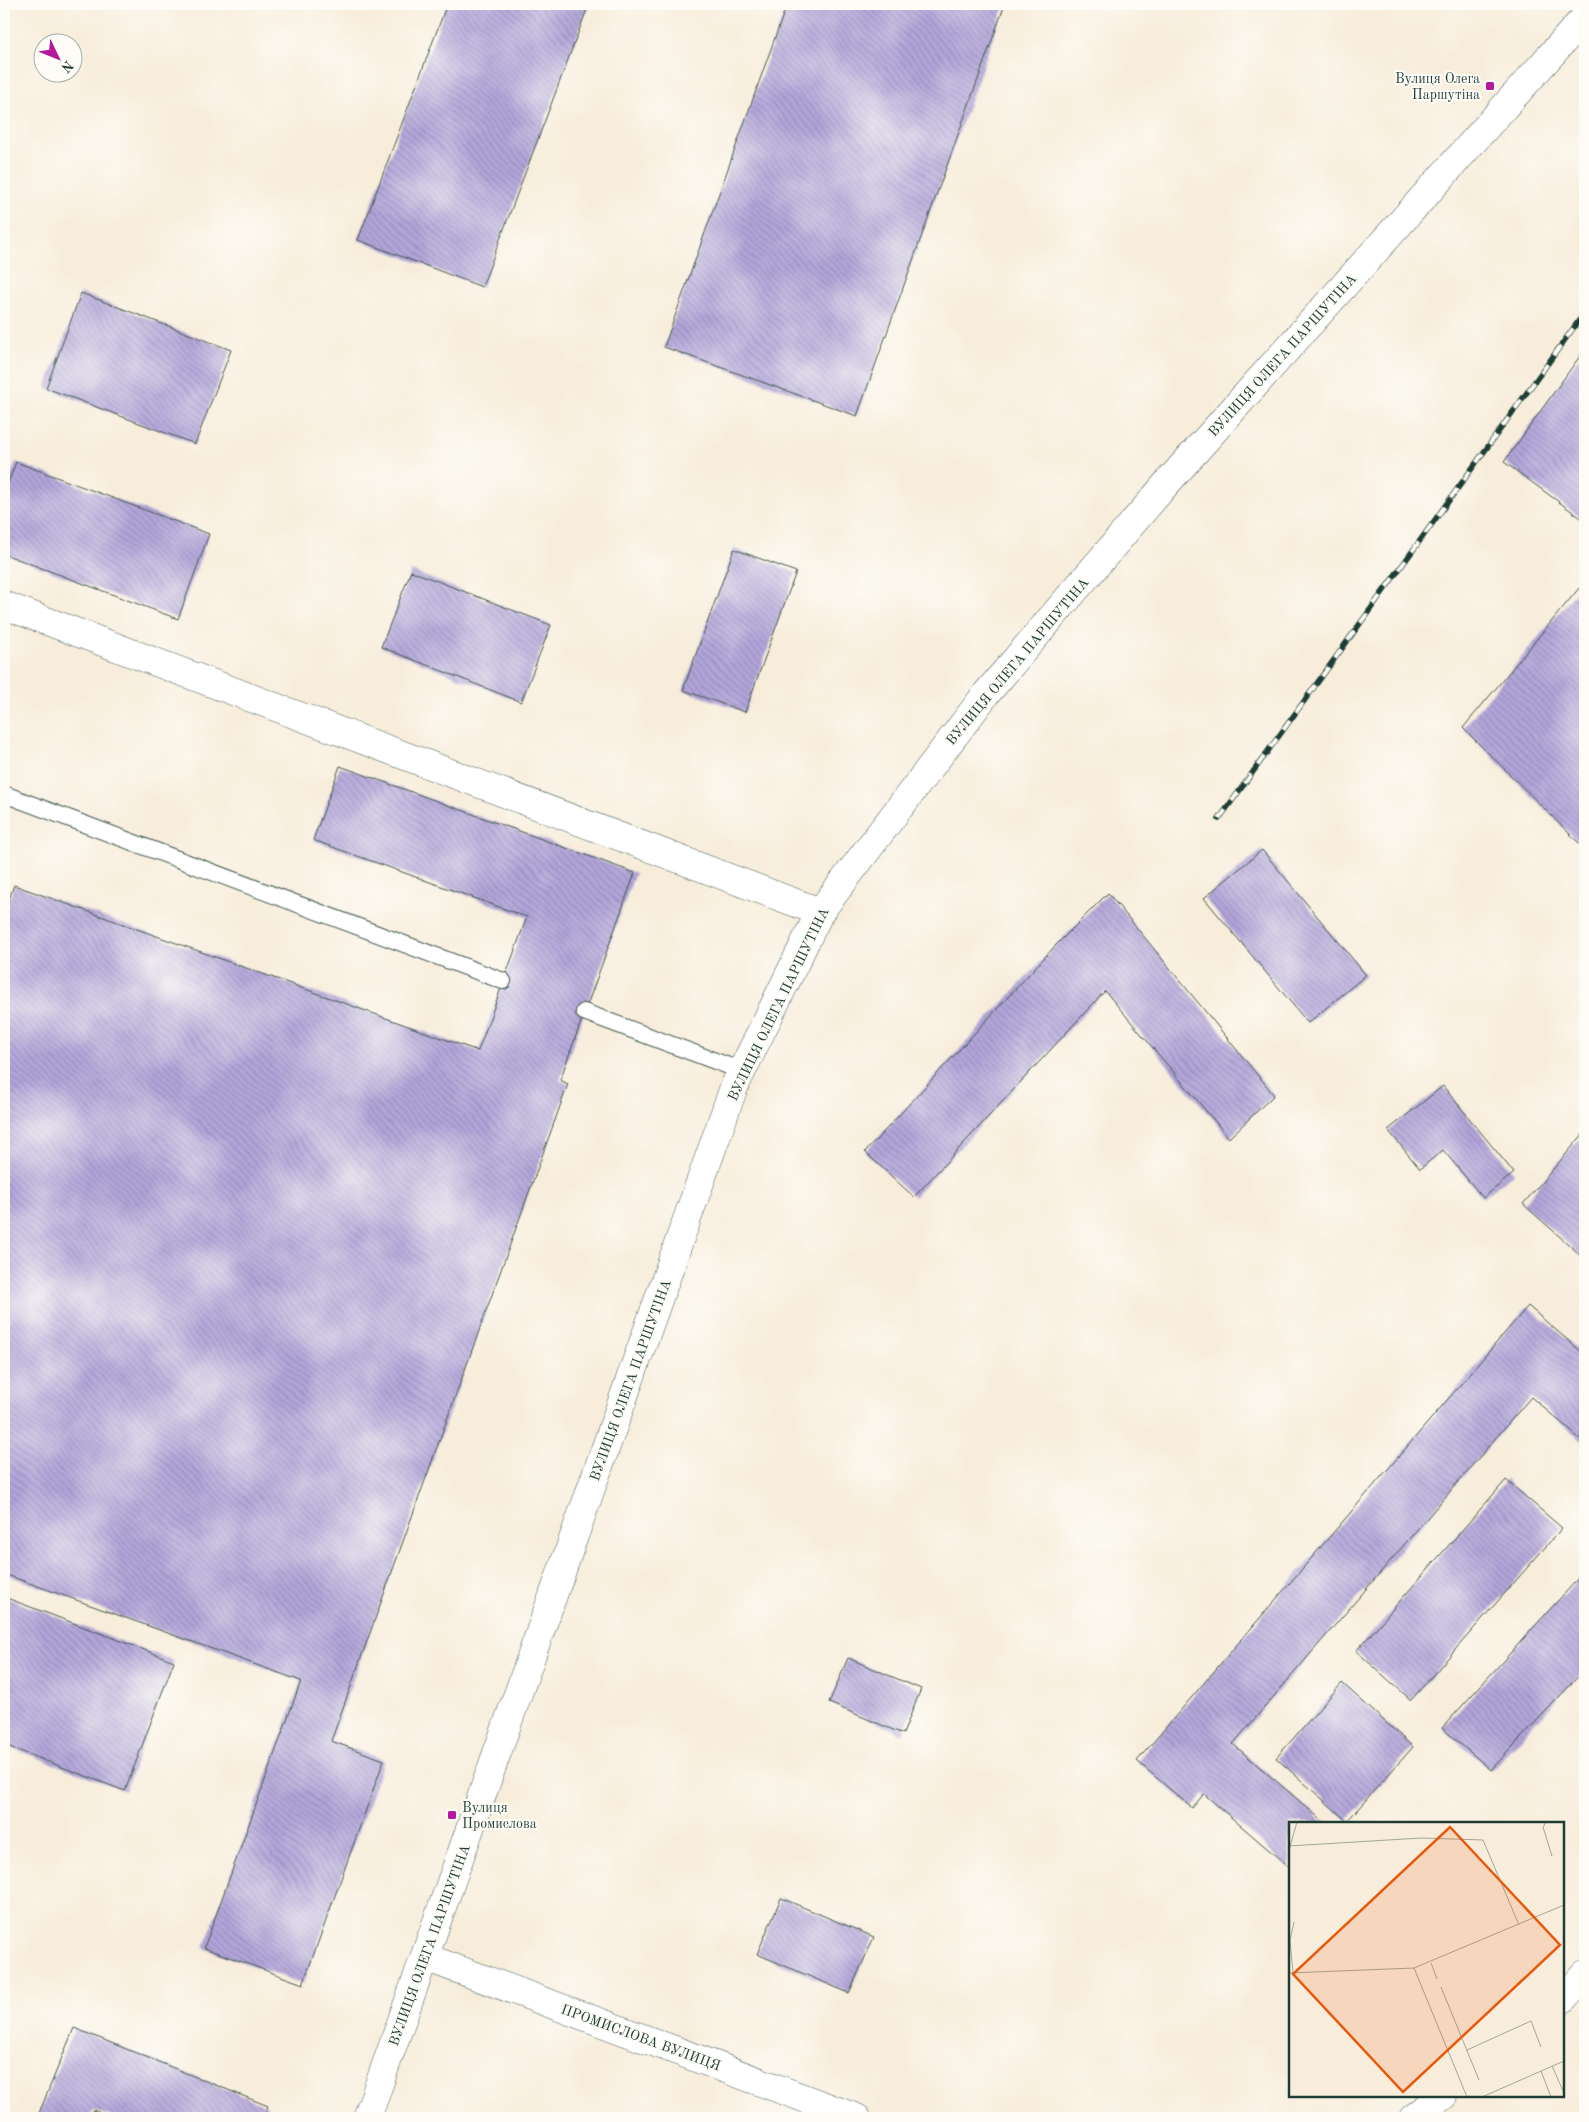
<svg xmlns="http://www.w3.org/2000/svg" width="1589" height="2122" font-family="'Old Standard TT',serif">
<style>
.building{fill:url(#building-back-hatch)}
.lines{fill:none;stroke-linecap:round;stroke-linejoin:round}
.lane-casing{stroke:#40574d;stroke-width:18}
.street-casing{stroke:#40574d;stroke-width:29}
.secondary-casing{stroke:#40574d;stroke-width:29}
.lane{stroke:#fff;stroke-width:16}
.street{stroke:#fff;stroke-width:28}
.secondary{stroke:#fff;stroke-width:28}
.rail-casing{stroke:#1f3d34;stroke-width:5.5}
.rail{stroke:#fdfcf7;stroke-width:4;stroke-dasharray:11;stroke-linecap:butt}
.poi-dot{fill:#b5179e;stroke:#fdfcf7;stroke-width:2}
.labels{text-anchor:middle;stroke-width:4;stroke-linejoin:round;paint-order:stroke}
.poi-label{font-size:14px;fill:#1f3d34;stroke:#fdfcf7;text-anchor:end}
.street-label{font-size:14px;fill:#1f3d34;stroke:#fdfcf7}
.inset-road{fill:none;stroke:#a1a798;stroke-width:1}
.view{fill:#e8590c;fill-opacity:0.15;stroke:#e8590c;stroke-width:2.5}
.inset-edge{fill:none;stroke:#1f3d34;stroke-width:2.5}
</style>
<defs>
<pattern id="building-back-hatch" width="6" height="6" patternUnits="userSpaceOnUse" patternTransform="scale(1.25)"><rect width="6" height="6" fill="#b3a6db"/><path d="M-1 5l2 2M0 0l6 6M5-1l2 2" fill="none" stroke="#9188b2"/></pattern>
</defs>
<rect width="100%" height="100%" fill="#fdfcf7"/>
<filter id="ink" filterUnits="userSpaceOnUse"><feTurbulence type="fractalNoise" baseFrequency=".02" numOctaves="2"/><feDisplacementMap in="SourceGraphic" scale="10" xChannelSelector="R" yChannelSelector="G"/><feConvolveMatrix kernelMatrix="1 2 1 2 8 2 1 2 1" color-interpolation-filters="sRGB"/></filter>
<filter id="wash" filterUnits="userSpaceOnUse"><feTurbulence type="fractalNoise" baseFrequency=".0096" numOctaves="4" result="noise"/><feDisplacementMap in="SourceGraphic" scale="20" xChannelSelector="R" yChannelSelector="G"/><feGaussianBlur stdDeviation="1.12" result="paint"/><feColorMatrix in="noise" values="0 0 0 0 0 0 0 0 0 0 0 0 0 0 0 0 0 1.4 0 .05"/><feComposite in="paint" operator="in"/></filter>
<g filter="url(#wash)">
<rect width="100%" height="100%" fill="#f8eddb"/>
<g id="blocks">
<g class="building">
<polygon points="447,4 589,4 482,287 358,240"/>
<polygon points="787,4 1005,4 857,416 664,347"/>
<polygon points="81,293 231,350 195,444 46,388"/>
<polygon points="1585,349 1585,521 1504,462"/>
<polygon points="16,462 209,534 178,619 4,554 4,494"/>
<polygon points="734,549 796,572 745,712 683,690"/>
<polygon points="411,571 551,625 521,702 381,647"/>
<polygon points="1585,581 1585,849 1463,728"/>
<polygon points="340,766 635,873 560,1080 568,1084 331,1741 384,1760 303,1984 204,1948 301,1681 4,1574 4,914 14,885 478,1051 527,917 313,840"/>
<polygon points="1262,850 1366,975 1308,1023 1204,898"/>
<polygon points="1108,893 1274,1095 1229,1138 1105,991 914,1197 865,1152 1056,945"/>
<polygon points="1443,1086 1514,1173 1483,1198 1443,1150 1420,1169 1388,1130"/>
<polygon points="1585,1132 1585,1259 1523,1204"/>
<polygon points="1528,1306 1585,1355 1585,1443 1531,1397 1233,1744 1325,1823 1290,1823 1290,1868 1204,1794 1192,1808 1137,1761"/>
<polygon points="1506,1480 1562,1528 1411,1700 1356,1651"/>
<polygon points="1585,1571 1585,1669 1491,1770 1442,1728"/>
<polygon points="4,1597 174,1661 125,1791 4,1745"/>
<polygon points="848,1658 921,1689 903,1734 829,1703"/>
<polygon points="1342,1683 1413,1747 1347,1821 1276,1758"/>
<polygon points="781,1898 874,1937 849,1993 757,1954"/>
<polygon points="74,2028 268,2106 263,2118 114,2118 93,2110 90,2118 37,2118"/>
</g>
</g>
</g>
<g filter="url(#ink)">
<use href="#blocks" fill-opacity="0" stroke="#40574d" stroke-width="1"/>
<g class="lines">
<g class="lane-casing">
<g id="lane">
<polyline points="4,794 503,981"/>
<polyline points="584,1012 742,1071"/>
</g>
</g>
<g class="street-casing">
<g id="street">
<polyline points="4,605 820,912"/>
<polyline points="425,1957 857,2118"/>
<polyline points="1563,1999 1585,1974"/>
<polyline points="1413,2118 1443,2096"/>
</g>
</g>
<g class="secondary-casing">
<polyline id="secondary" points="367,2118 734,1087 820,912 986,694 1167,483 1585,17"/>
</g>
<use href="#lane" class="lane"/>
<use href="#street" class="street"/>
<use href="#secondary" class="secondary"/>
<g class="rail-casing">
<polyline id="rail" points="1219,819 1585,312"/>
</g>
<use href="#rail" class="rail"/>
</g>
</g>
<g class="poi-dot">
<rect x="1485" y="81" width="10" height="10" rx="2.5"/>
<rect x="447" y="1810" width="10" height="10" rx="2.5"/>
</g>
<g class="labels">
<g class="poi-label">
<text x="1480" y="83">Вулиця Олега<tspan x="1480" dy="16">Паршутіна</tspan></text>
<text x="462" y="1812" text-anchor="start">Вулиця<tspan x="462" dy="16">Промислова</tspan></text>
</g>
<g class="street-label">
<text transform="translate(1282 355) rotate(-48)" y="5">ВУЛИЦЯ ОЛЕГА ПАРШУТІНА</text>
<text transform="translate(1017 661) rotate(-50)" y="5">ВУЛИЦЯ ОЛЕГА ПАРШУТІНА</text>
<text transform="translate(778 1004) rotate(-64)" y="5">ВУЛИЦЯ ОЛЕГА ПАРШУТІНА</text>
<text transform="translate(630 1380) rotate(-70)" y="5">ВУЛИЦЯ ОЛЕГА ПАРШУТІНА</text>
<text transform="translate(429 1945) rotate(-70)" y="5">ВУЛИЦЯ ОЛЕГА ПАРШУТІНА</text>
<text transform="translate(641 2037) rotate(20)" y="5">ПРОМИСЛОВА ВУЛИЦЯ</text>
</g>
</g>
<g transform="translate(1289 1822)">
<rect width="275" height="275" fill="#f8eddb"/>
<path class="inset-road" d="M257,0L254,5L263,34M0,24L132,16L194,18L230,103M0,28L8,0M142,141L148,157M125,146L178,275M0,151L125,146L275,83M4,151L1,118L5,100M152,165L190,258M178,228L242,199L252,225M263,244L275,271M252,249L262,275M193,275L275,239"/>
<path class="view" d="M161,5L271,123L114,270L4,152Z"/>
<rect width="275" height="275" class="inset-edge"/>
</g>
<rect width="1589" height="2122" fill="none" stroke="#fdfcf7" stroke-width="20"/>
<g transform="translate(58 58) rotate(133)"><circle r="24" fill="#fdfcf7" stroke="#a4b0a9"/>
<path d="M0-4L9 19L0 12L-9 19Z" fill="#b5179e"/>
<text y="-8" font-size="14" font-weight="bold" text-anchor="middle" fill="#1f3d34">N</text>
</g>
</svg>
